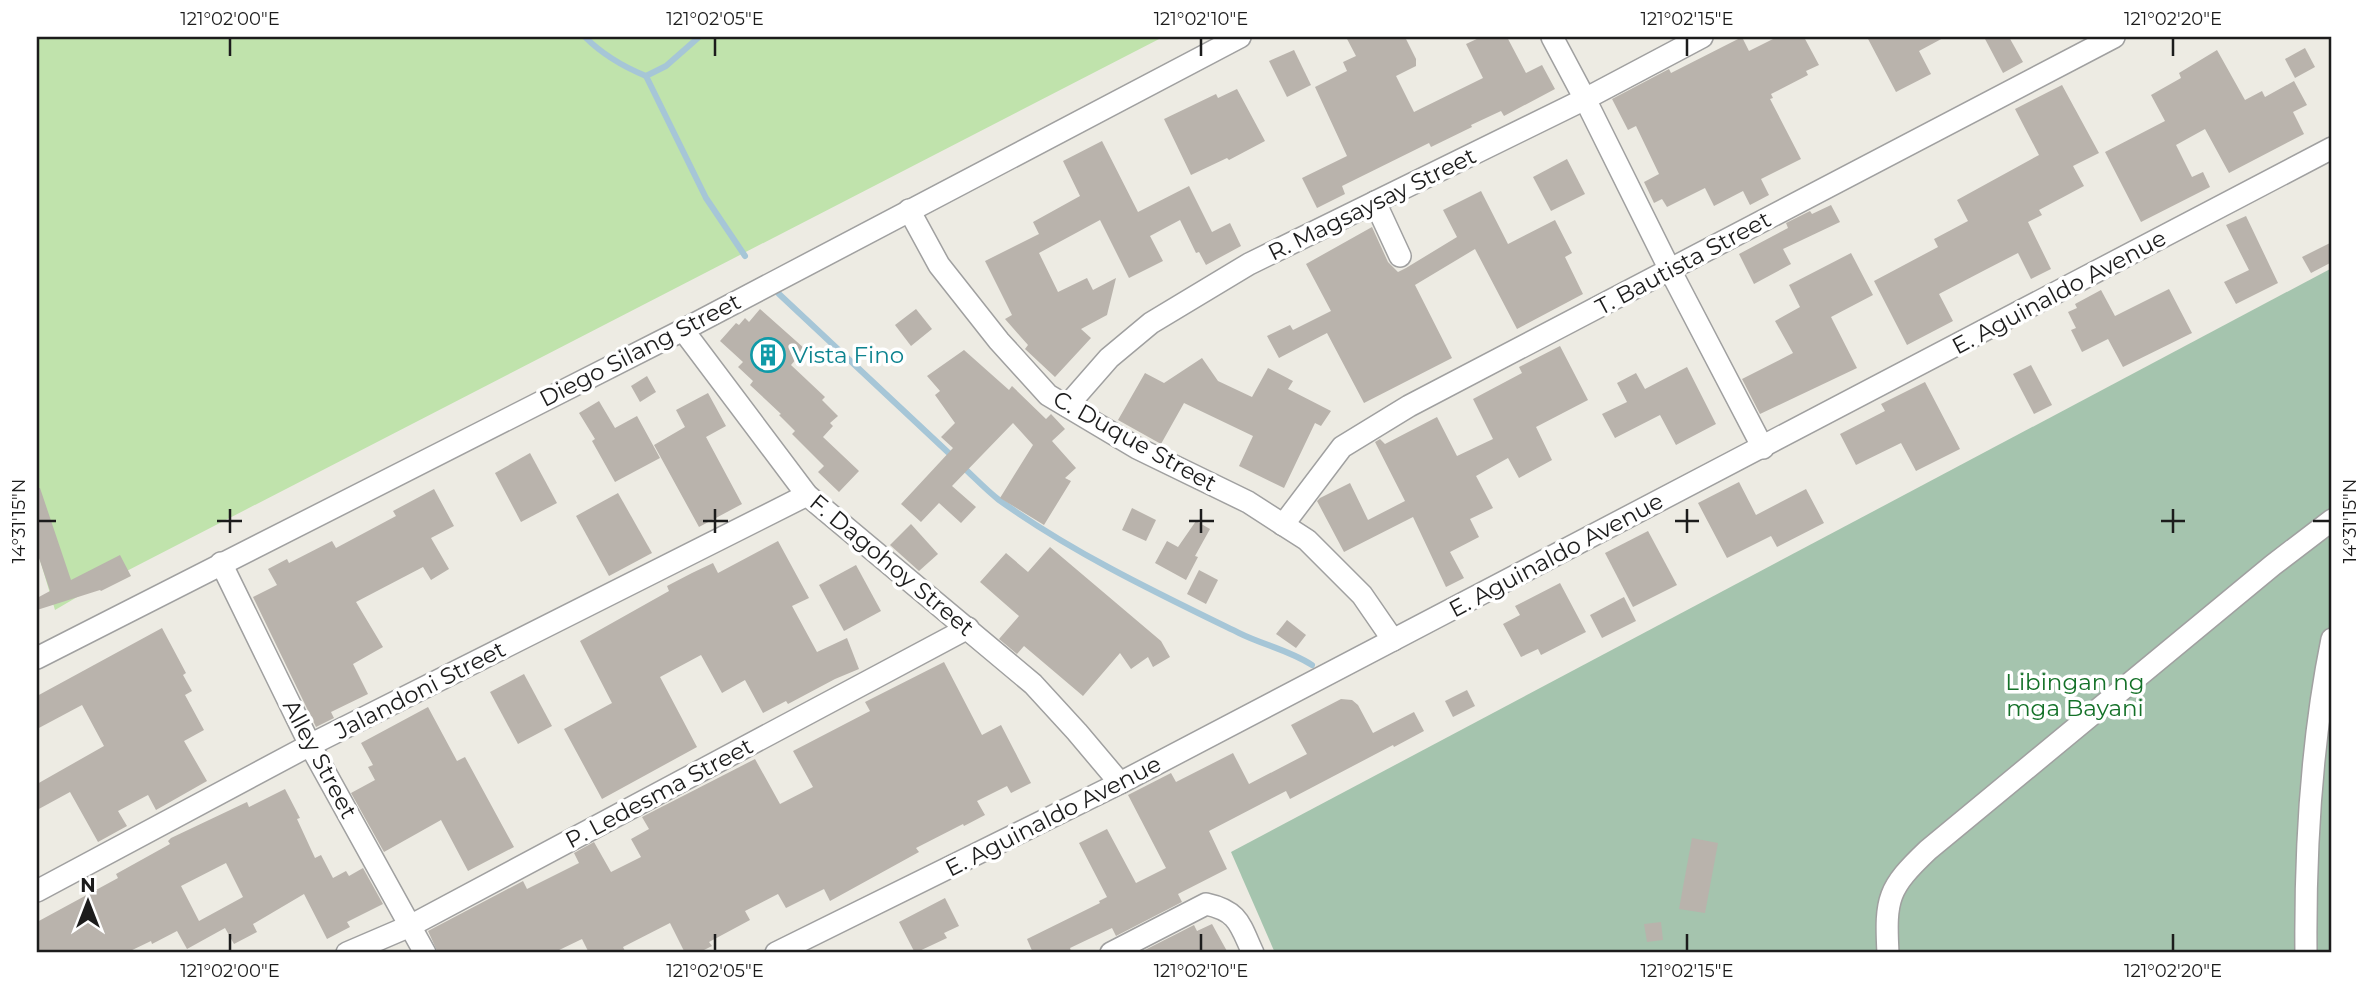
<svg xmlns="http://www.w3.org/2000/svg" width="2369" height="990" font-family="Montserrat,sans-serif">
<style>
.grass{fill:#c0e3ac}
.cemetery{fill:#a5c4ae}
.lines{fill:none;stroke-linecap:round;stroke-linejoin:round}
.stream{stroke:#a6c6d7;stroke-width:6}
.building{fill:#b9b3ac;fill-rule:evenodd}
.minor-casing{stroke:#a0a0a0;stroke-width:24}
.minor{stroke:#fff;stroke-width:21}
.ticks{fill:none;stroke:#1c1c1c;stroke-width:2.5}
.labels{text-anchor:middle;stroke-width:7;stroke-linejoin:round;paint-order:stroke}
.street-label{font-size:23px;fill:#1c1c1c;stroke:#fff}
.culture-label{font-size:23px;fill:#0d838f;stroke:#fff;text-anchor:start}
.park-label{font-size:23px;fill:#147128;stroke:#fff}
.neatline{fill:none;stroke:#1c1c1c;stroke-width:2.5}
.ticks-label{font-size:18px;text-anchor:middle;fill:#1c1c1c}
</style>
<rect width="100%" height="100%" fill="#edebe3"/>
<polygon class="grass" points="37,37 1163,37 84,593 55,610 37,550"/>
<polygon class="cemetery" points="2332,268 2332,953 1275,953 1231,852"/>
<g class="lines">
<g class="stream">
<path d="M585,37C602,54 624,67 646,76L666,66L699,37"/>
<polyline points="646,76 706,198 745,256"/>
<polyline points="779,294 953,457"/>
<path d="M963,467C975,478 986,490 999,500C1073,553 1157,593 1239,633C1263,645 1289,650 1312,665"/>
</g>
</g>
<g class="building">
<polygon points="1346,37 1405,37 1416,59 1416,66 1396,76 1414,112 1483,78 1466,44 1481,37 1507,37 1526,73 1542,65 1555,89 1504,116 1501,111 1471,125 1472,127 1431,147 1429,143 1342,186 1345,194 1317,208 1302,178 1347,156 1315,87 1347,71 1343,62 1356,56"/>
<polygon points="1742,37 1749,51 1777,37 1804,37 1819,65 1806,71 1808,75 1771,94 1773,98 1770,99 1801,159 1761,179 1769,195 1750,205 1743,191 1714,206 1705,188 1667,207 1662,199 1654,203 1644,182 1659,174 1636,126 1628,130 1612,99 1669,69 1671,73"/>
<polygon points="1867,37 1945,37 1919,51 1931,74 1896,92"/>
<polygon points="1984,37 2009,37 2023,62 2003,73"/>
<polygon points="2305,48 2315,67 2295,78 2285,59"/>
<polygon points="1294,50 1311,85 1287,97 1269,61"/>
<polygon points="2217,50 2245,100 2262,91 2265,97 2294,81 2307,105 2293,112 2304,134 2229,173 2205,129 2176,145 2192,177 2203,172 2210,187 2141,222 2105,152 2165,121 2151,95 2181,78 2179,73"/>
<polygon points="2062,85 2099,153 2073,166 2084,186 2039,210 2042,215 2028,222 2051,269 2031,279 2018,253 1985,270 1939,294 1953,321 1907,345 1874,281 1938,247 1934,239 1968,221 1957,200 2039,155 2015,109"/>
<polygon points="1237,89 1265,141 1229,160 1227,158 1191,175 1164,119 1216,94 1218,98"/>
<polygon points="1102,141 1138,212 1189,186 1212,232 1230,223 1241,246 1206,265 1199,252 1196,253 1180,220 1150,236 1163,261 1129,278 1100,220 1039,253 1058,292 1087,278 1093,290 1116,278 1107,315 1081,329 1091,338 1055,377 1025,349 1028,345 1005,319 1012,315 985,261 1039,234 1033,222 1080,196 1063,161"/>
<polygon points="1567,159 1585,194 1551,211 1533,177"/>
<polygon points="1481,191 1508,244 1555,220 1572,253 1565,257 1583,294 1517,329 1475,249 1415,285 1452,358 1364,403 1327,333 1279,358 1267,336 1290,325 1293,330 1331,311 1306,264 1372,227 1388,262 1398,272 1406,268 1457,237 1443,210"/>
<polygon points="1831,205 1840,222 1783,249 1791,264 1754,284 1739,254 1788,228 1786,223 1810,211 1812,214"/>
<polygon points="2246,216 2278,283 2236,304 2224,282 2249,270 2226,225"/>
<polygon points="2332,242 2332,262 2311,273 2302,257"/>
<polygon points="1851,253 1873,295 1831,317 1857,368 1760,414 1742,379 1793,353 1775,321 1800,307 1789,285"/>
<polygon points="2169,289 2192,333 2123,367 2108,339 2082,352 2071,330 2076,328 2068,312 2077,308 2075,304 2101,290 2115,316"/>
<polygon points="760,309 805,349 791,365 825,397 822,400 838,416 830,423 833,426 823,437 859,471 839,492 818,472 824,466 792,434 795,431 779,415 781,414 750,385 753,381 738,367 743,362 720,341 736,323 739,325 745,318 749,322"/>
<polygon points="916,309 932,329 911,346 895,325"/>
<polygon points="1560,346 1588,400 1536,427 1552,460 1519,478 1508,458 1476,476 1493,508 1470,519 1479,537 1450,552 1464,578 1446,587 1413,517 1344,552 1317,501 1320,498 1350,483 1368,520 1405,501 1375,442 1380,439 1385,444 1437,417 1457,456 1493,439 1473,399 1522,373 1519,367"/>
<polygon points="964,350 1009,390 1012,386 1046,419 1051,414 1065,429 1052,441 1076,468 1065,478 1071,481 1044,525 1000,498 1033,445 1013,423 952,486 976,507 961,523 939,503 921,522 901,504 953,448 941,437 955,423 935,395 940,391 927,376"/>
<polygon points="1202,358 1218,381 1252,397 1268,368 1293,381 1288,389 1331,411 1321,426 1315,423 1284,488 1239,466 1253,436 1184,403 1161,444 1118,420 1145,373 1164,383"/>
<polygon points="2031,365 2052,405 2034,414 2013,374"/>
<polygon points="1687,367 1716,424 1676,445 1660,415 1615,438 1602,414 1627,402 1617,383 1636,373 1645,389"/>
<polygon points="647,376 656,392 640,402 631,386"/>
<polygon points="1925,382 1960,449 1916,471 1901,443 1856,465 1840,434 1885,411 1881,404"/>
<polygon points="708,393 726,426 706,437 742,504 699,527 654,445 685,427 676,410"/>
<polygon points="599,401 615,428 637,416 660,458 615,482 592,441 595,439 579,413"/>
<polygon points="530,453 557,503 521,522 495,473"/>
<polygon points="1739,482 1756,515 1806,489 1824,523 1777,547 1771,536 1727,558 1698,503"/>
<polygon points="37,488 40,488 71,580 120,555 131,576 101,591 100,590 37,610 37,598 50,591 37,552"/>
<polygon points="434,489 454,526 431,538 449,569 431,580 423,567 356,602 383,647 353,664 368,694 331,712 334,718 316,727 253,597 277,585 268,569 287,559 289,563 332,541 336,548 396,516 393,511"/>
<polygon points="618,493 652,553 609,576 576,516"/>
<polygon points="1132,508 1156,520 1146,541 1122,530"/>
<polygon points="1196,521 1210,529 1195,556 1198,557 1186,580 1155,563 1167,541 1178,547"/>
<polygon points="911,524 938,554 919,571 890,545"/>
<polygon points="1648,531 1677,585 1633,607 1605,553"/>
<polygon points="778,541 809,598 792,606 817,652 847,638 859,669 835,679 788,704 786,701 763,713 745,680 722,693 701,655 660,677 697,747 602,799 564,729 612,703 580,641 669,591 667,586 692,573 713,563 718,573"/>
<polygon points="1050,547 1161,641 1170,657 1153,667 1148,657 1131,669 1120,653 1083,696 1024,646 1017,654 999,639 1019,616 980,582 1006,553 1028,572"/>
<polygon points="856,565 881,611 844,631 819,585"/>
<polygon points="1199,570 1218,580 1206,604 1187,594"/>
<polygon points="1560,583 1586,632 1541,655 1538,649 1521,657 1503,624 1520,615 1515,606"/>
<polygon points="1624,597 1636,621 1602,638 1590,615"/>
<polygon points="1287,620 1306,635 1296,648 1276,634"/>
<polygon points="162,628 186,673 183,675 192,691 185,695 204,730 184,741 207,781 156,810 148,795 118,811 127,826 98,842 70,792 37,810 37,784 104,746 82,705 37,729 37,696"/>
<polygon points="944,662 982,735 1001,725 1031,783 1011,793 1007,786 977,801 985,815 964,826 963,824 916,848 919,852 830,901 824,889 786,908 778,894 745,911 750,920 709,942 712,946 698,953 685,953 670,923 623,947 626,953 589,953 582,939 553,953 438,953 428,931 523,881 527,889 579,863 574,853 594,842 611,872 641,857 631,839 649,829 642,817 755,759 780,804 813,787 793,751 870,711 865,702"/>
<polygon points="524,674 552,726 518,744 490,692"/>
<polygon points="1467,690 1475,706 1453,717 1445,701"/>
<polygon points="1341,699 1352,700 1358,705 1373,733 1414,712 1424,731 1394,747 1393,745 1290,799 1286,791 1209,831 1227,869 1178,894 1182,902 1116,936 1112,928 1070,948 1072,953 1033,953 1027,939 1100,903 1099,901 1107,897 1079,843 1107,829 1136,883 1166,868 1128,795 1171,773 1176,782 1233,753 1249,784 1307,754 1291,725"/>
<polygon points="428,707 457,761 465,757 514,847 468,871 441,820 384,852 351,793 375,780 368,767 373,765 361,743"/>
<path d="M285,789L300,818L297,819L315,858L321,855L333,878L346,871L349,876L363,868L383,904L347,922L350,927L327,939L304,894L253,924L257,932L234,944L225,928L187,949L177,931L152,944L151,941L126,953H37V922L118,878L116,874L170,844L168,841L171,838L247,802L249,807ZM226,863L243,897L199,921L181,886Z"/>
<polygon points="1692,838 1718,843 1705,913 1679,909"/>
<polygon points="945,898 959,926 944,933 947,938 915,953 899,922"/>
<polygon points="1661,922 1663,940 1647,942 1644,924"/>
<polygon points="1212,924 1228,953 1139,953 1194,925 1197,931"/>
</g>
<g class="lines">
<g class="minor-casing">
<g id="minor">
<polyline points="1552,37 1585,99 1670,270 1763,448"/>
<polyline points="1375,202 1400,256"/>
<polyline points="909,210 939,265 999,341 1048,395 1137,448 1248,502 1307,540 1362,595 1393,640"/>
<polyline points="683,330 807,495 1033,684 1077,732 1120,783"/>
<polyline points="1067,406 1109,358 1151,323 1249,264 1585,99 1702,37"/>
<polyline points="1283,525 1342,447 1409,406 2114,37"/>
<polyline points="221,563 310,745 425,953"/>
<polyline points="37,658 683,330 1240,37"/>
<polyline points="37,891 310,745 807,495"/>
<polyline points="347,953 410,926 968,628"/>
<polyline points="776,953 1120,783 2332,148"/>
<path d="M1111,953L1206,904C1239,911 1240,925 1253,953"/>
<path d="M1888,953C1885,898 1888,888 1928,850L2273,565L2332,520"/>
<path d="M2306,953C2305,848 2311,742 2332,639"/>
</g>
</g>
<use href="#minor" class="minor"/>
</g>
<path class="ticks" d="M230,38V56M715,38V56M1201,38V56M1687,38V56M2173,38V56M230,509V533M715,509V533M1201,509V533M1687,509V533M2173,509V533M38,521H56M217,521H242M703,521H728M1189,521H1214M1675,521H1699M2161,521H2185M2313,521H2330M230,934V951M715,934V951M1201,934V951M1687,934V951M2173,934V951"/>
<defs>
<g id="building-ring" transform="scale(1.75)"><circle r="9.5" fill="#fff" stroke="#0f9aa8" stroke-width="1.5"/><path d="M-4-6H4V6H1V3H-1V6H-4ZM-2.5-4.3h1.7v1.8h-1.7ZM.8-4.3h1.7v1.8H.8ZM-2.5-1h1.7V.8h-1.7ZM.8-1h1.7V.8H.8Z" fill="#0f9aa8"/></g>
</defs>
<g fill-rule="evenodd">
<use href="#building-ring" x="768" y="355"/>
</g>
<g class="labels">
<g class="street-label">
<text transform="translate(1372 204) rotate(-26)" y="8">R. Magsaysay Street</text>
<text transform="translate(1683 263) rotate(-28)" y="8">T. Bautista Street</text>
<text transform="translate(2059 292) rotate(-28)" y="8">E. Aguinaldo Avenue</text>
<text transform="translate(640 350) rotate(-27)" y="8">Diego Silang Street</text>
<text transform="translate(1135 441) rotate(29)" y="8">C. Duque Street</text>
<text transform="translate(1556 555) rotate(-28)" y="8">E. Aguinaldo Avenue</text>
<text transform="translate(892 565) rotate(40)" y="8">F. Dagohoy Street</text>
<text transform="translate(420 690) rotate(-27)" y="8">Jalandoni Street</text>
<text transform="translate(320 759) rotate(62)" y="8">Alley Street</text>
<text transform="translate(659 793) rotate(-28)" y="8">P. Ledesma Street</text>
<text transform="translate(1053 816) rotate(-27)" y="8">E. Aguinaldo Avenue</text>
</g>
<g class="culture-label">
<text x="792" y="363">Vista Fino</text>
</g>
<g class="park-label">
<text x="2075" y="690">Libingan ng<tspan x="2075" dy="26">mga Bayani</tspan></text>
</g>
</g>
<rect width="2369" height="990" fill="none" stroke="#ffffff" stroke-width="77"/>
<g transform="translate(88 902)" stroke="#ffffff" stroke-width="5" paint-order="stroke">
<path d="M0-5L12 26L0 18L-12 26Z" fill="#1c1c1c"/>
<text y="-10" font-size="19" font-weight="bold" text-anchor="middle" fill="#1c1c1c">N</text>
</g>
<rect x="38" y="38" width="2292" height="913" class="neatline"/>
<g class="ticks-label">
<text x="230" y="25">121°02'00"E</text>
<text x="715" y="25">121°02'05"E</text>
<text x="1201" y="25">121°02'10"E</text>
<text x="1687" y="25">121°02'15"E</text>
<text x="2173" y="25">121°02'20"E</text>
<text transform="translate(19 521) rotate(-90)" y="6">14°31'15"N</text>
<text transform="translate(2350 521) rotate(-90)" y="6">14°31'15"N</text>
<text x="230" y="977">121°02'00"E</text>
<text x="715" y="977">121°02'05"E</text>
<text x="1201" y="977">121°02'10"E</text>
<text x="1687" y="977">121°02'15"E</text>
<text x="2173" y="977">121°02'20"E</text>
</g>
</svg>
